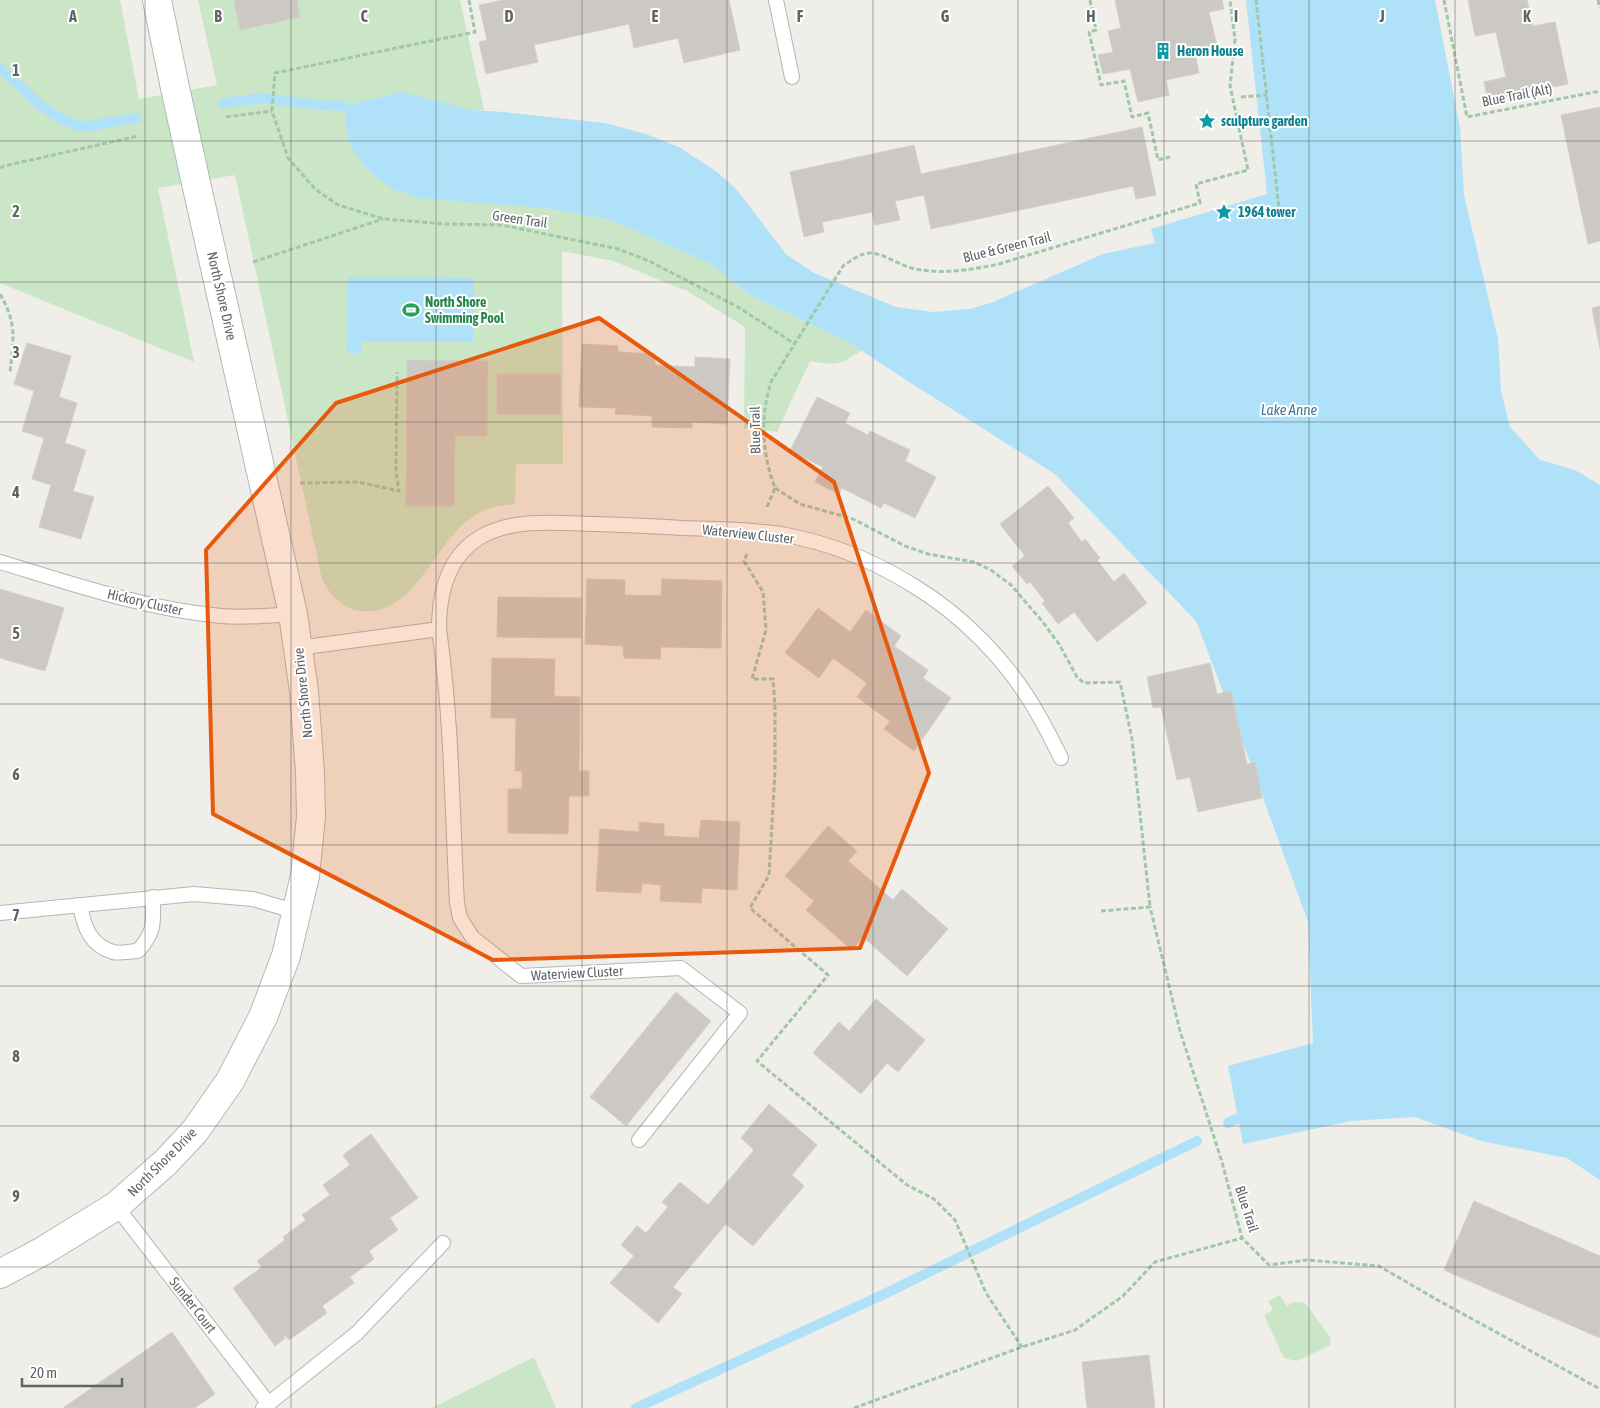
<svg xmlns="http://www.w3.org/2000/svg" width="1600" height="1408" font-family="'Asap Condensed',sans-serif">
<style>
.green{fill:#cae6c7}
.water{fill:#afe1f9}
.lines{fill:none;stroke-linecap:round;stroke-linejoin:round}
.stream{stroke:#afe1f9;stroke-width:10}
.building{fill:#ccc9c5;stroke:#d5cfc7}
.lane-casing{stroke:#b3b6b9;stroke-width:16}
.secondary-casing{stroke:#b4b8bb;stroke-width:30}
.path{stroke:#a0c7a8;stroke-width:3;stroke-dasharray:5 2.5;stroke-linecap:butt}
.lane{stroke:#fff;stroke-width:14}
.secondary{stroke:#fff;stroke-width:28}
.secondary-bridge-casing{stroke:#b4b8bb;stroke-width:30;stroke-linecap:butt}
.secondary-bridge{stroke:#fff;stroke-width:28}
.marked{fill:#e8590c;fill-opacity:0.2;stroke:#e8590c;stroke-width:4;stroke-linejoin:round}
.grid{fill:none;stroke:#5f6467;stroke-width:1;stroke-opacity:0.55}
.labels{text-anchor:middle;stroke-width:4;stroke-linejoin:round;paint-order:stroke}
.culture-label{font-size:14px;font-weight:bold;fill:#0d838f;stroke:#fff;text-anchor:start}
.street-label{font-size:14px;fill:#5f6467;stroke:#fff}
.leisure-label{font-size:14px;font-weight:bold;fill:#27864d;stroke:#fff;text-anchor:start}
.water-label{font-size:15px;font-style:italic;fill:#45779b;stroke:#fff}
.grid-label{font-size:16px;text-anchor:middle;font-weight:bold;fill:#5f6467;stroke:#fff;stroke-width:4;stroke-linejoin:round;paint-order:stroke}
</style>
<rect width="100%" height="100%" fill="#f0eee8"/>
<g class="green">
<path d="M0,0H120L139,99L217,85L198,0H460L484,110H472L544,208L607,219L710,263L748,294L850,343L862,350C840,365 836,366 810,361L777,432L744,428L745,327L687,291L613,261L562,251L563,464H516L515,499L514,504C500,506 485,507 474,516C467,521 459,527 454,534C428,562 407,616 361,611C342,609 330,595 322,579L235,175L158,188L194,362L0,283Z"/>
<polygon points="1280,1295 1287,1306 1294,1302 1305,1303 1330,1337 1331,1345 1297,1361 1284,1358 1264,1315 1273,1310 1268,1301"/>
<polygon points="534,1357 556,1408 432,1408"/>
</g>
<g class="water">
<polygon points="1246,0 1435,0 1460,128 1464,195 1498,339 1501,391 1510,427 1540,460 1575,470 1600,485 1600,1180 1567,1158 1481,1141 1415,1117 1351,1121 1243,1144 1228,1066 1313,1043 1308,922 1253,770 1196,621 1055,474 906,380 850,343 748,294 710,263 607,219 544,208 419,198 395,190 372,174 355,154 348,138 344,106 401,92 472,110 504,112 605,123 646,134 679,147 717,172 737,190 786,254 814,273 896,307 933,312 970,309 993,302 1103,254 1155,243 1151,229 1267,194"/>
<polygon points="348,277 474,278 473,342 362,342 361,353 347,353"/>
</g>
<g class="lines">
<g class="stream">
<polyline points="0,68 40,105 60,118 82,127 136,118"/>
<polyline points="223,103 263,98 321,105 344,106"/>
<polyline points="1228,1123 1238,1118"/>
<polyline points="636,1408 878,1297 1197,1141"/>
</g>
</g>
<g class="building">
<polygon points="234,0 297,0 300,17 240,30"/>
<polygon points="503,0 729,0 740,50 684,63 678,38 634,48 629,24 534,45 538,62 486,74 479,42 487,40 479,5"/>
<polygon points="1115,0 1222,0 1224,9 1209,12 1218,50 1195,54 1199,73 1166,80 1169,95 1138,102 1130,69 1103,74 1098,55 1113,52 1108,31 1121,28"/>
<polygon points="1468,0 1527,0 1533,26 1555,22 1568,84 1488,100 1484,82 1506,77 1496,32 1475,36"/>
<polygon points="1600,107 1600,241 1588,244 1561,115"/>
<polygon points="1142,127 1156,195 1136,199 1133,186 931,229 924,195 895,201 900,220 875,225 872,212 822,222 824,232 804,237 790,172 914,145 921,174"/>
<polygon points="1600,306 1600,349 1592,308"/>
<polygon points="27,343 71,356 59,397 77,403 65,443 86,450 73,491 94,497 81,539 39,527 51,485 32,479 44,438 22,431 34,391 14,384"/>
<polygon points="582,344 618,346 618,352 655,354 655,365 695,367 695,357 730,359 727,424 692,422 692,428 652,427 652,416 615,414 616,408 579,407"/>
<polygon points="407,360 488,361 487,436 455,436 454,506 406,506"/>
<rect x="497" y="374" width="64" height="40"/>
<polygon points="817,397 850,413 845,423 868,435 870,431 910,450 905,461 936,477 915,518 884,503 881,508 842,488 839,494 815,482 823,467 790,451"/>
<polygon points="1048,486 1074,518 1068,523 1082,542 1085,539 1100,558 1097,560 1114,582 1124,573 1147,603 1097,642 1074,612 1058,624 1042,603 1045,601 1030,582 1027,584 1012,566 1025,556 1000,524"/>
<polygon points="587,579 625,580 625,595 661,596 662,579 722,581 721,648 661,647 660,659 624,658 623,646 585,644"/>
<polygon points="0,589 64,608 45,671 0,658"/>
<polygon points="498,597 581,598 581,638 497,637"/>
<polygon points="818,608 850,632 866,610 901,636 894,646 928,670 923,678 951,698 914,751 884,729 890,721 857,697 867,683 833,658 819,678 785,653"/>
<polygon points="492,658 555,659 554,696 580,697 579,771 589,771 589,796 569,796 568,834 508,833 508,789 522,789 522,771 515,771 516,718 491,718"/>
<polygon points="1210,663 1217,694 1231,691 1247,764 1255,762 1262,798 1198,812 1190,777 1177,780 1161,707 1153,708 1147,677"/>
<polygon points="701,820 740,822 737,890 702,888 701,903 660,901 661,885 642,883 641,893 596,891 600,829 639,832 639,822 664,824 664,836 699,838"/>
<polygon points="828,826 857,851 848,861 893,900 902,889 948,929 907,976 863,937 852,950 806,910 814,901 785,876"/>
<polygon points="676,992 694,1007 608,1111 590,1097"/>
<polygon points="876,999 925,1040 898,1072 887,1063 861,1094 813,1053 839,1022 849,1031"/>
<polygon points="694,1007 711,1021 626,1126 608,1111"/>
<polygon points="769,1104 817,1145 792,1175 804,1186 753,1246 726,1224 673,1287 682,1294 658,1323 610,1283 634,1256 621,1245 637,1226 646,1233 668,1207 662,1202 680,1182 708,1205 754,1150 741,1138"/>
<polygon points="371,1134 418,1198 390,1218 398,1230 369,1251 374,1259 350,1277 354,1283 322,1306 327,1313 289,1340 285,1335 284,1336 285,1338 275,1346 233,1288 262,1267 257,1261 285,1240 283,1237 306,1220 302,1215 330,1195 323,1185 350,1165 343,1155"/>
<polygon points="1474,1201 1600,1256 1600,1338 1444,1270"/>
<polygon points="172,1332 215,1394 195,1408 63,1408"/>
<polygon points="1149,1355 1155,1408 1087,1408 1082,1362"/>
</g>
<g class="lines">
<g class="lane-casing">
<g id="lane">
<polyline points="776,0 792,77"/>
<path d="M0,562C72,584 146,609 221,616C245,618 269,616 293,614"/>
<path d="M439,629C452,720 452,811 457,903L460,918L472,937L521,976L681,968L740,1013L639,1140"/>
<path d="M298,648L439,629C439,592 448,554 484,535C517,518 560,523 596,524C625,525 654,526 682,528C715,529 748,529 781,534C825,542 870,559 909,583C962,614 1009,662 1039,716C1047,730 1054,744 1061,758"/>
<path d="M80,905C84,927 90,945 113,952C120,954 130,951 138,951C156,930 153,923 153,897"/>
<polyline points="0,913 194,894 253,899 297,912"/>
<polyline points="116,1206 269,1404"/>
<polyline points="263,1408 357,1333 443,1243"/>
</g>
</g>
<g class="secondary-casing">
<g id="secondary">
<polyline points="157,0 174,83"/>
<polyline points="0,1274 43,1251 116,1206 166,1162 195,1131 230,1081 263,1017 286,956 305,876 311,817 310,773 304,691 293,614 196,183"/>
</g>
</g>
<g class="path">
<polyline points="469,0 475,32 275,73 272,111 288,158 315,189 338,205 384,219 446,224 502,225 618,249 649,261 738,307 795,344"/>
<polyline points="1090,0 1096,30 1089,32 1101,85 1124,81 1132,117 1148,113 1158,160 1170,157"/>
<polyline points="1256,0 1279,209"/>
<polyline points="1444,0 1467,117 1600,91"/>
<polyline points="1598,0 1600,8"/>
<polyline points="1241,97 1267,95"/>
<polyline points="226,117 272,111"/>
<polyline points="0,168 4,166 138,136"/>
<polyline points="1222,208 1224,212"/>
<polyline points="253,262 383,219"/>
<path d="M0,294C18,325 13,340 10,373"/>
<polyline points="300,483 358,482 399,491 396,472 397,372"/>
<polyline points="775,488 800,504 853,519 905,546 928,554 974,562 991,570 1011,585 1042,621 1059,644 1077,677 1084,683 1120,682 1132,739 1150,907"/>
<path d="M767,507L775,488C762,454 760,417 771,382L843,266C852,260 860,253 871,253C884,254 898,264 911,268C940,275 970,270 999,264L1200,203L1196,184L1248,170L1230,86L1235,39L1230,0"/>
<polyline points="747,554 744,561 763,592 766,630 752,679 773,679 775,707 775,772 769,875 750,908 828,975 757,1061 907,1185 934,1199 955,1220 986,1293 1022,1347"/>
<polyline points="1101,911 1150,907 1180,1031 1222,1162 1242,1238 1269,1265 1307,1260 1379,1266 1434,1298 1600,1389"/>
<polyline points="854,1408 1022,1347 1075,1330 1123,1296 1155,1262 1242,1238"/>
</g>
<use href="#lane" class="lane"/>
<use href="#secondary" class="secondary"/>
<g class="secondary-bridge-casing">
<polyline id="secondary-bridge" points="174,83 196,183"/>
</g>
<use href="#secondary-bridge" class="secondary-bridge"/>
</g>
<path class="marked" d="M599,318L834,482L929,773L860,948L493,960L213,814L206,550L336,403Z"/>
<path class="grid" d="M145,0V1408M291,0V1408M436,0V1408M582,0V1408M727,0V1408M873,0V1408M1018,0V1408M1164,0V1408M1309,0V1408M1455,0V1408M0,141H1600M0,282H1600M0,422H1600M0,563H1600M0,704H1600M0,845H1600M0,986H1600M0,1126H1600M0,1267H1600"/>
<defs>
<g id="building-bare" transform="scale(1.35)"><path d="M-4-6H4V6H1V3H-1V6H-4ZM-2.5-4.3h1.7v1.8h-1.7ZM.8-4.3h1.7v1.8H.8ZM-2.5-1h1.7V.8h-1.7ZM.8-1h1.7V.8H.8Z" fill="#0f9aa8" stroke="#fff" stroke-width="2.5" paint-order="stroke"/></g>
<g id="sight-bare" transform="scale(1.35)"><path d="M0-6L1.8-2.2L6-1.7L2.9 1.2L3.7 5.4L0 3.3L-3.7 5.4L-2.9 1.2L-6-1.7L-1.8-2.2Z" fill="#0f9aa8" stroke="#fff" stroke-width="2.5" paint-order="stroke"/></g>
<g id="stadium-bare" transform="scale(1.35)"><path d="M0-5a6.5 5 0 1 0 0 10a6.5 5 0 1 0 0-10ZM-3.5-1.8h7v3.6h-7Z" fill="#2e9e5b" stroke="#fff" stroke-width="2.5" paint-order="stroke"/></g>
</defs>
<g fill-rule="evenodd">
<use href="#building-bare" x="1163" y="51"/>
<use href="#sight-bare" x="1207" y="121"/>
<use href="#sight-bare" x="1224" y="212"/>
<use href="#stadium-bare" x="411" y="310"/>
</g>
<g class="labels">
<g class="culture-label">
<text x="1177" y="56">Heron House</text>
<text x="1221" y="126">sculpture garden</text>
<text x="1238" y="217">1964 tower</text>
</g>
<g class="street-label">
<text transform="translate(1517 95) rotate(-11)" y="5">Blue Trail (Alt)</text>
<text transform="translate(520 219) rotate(8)" y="5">Green Trail</text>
<text transform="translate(1007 247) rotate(-14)" y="5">Blue &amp; Green Trail</text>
<text transform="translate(222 296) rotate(77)" y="5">North Shore Drive</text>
<text transform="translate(755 430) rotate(-91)" y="5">Blue Trail</text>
<text transform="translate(748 534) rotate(6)" y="5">Waterview Cluster</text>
<text transform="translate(145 602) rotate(13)" y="5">Hickory Cluster</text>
<text transform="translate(303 693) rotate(-96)" y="5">North Shore Drive</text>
<text transform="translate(577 973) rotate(-3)" y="5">Waterview Cluster</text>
<text transform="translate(162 1162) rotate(-45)" y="5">North Shore Drive</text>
<text transform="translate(1247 1209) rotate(72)" y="5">Blue Trail</text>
<text transform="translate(193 1305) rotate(52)" y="5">Sunder Court</text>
</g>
<g class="leisure-label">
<text x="425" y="307">North Shore<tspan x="425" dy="16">Swimming Pool</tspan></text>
</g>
<g class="water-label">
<text x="1289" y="415">Lake Anne</text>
</g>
</g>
<g class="grid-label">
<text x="73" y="22">A</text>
<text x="218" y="22">B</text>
<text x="364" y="22">C</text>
<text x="509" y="22">D</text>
<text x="655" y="22">E</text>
<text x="800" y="22">F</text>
<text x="945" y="22">G</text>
<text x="1091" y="22">H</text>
<text x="1236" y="22">I</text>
<text x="1382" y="22">J</text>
<text x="1527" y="22">K</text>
<text x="16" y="76">1</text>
<text x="16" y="217">2</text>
<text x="16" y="358">3</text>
<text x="16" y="498">4</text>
<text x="16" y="639">5</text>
<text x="16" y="780">6</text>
<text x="16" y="921">7</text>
<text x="16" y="1062">8</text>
<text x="16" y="1202">9</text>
</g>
<path d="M22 1378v8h100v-8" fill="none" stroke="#5f6467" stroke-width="2.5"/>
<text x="30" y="1378" font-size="15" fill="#5f6467" stroke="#ffffff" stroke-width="4" paint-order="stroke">20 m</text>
</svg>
